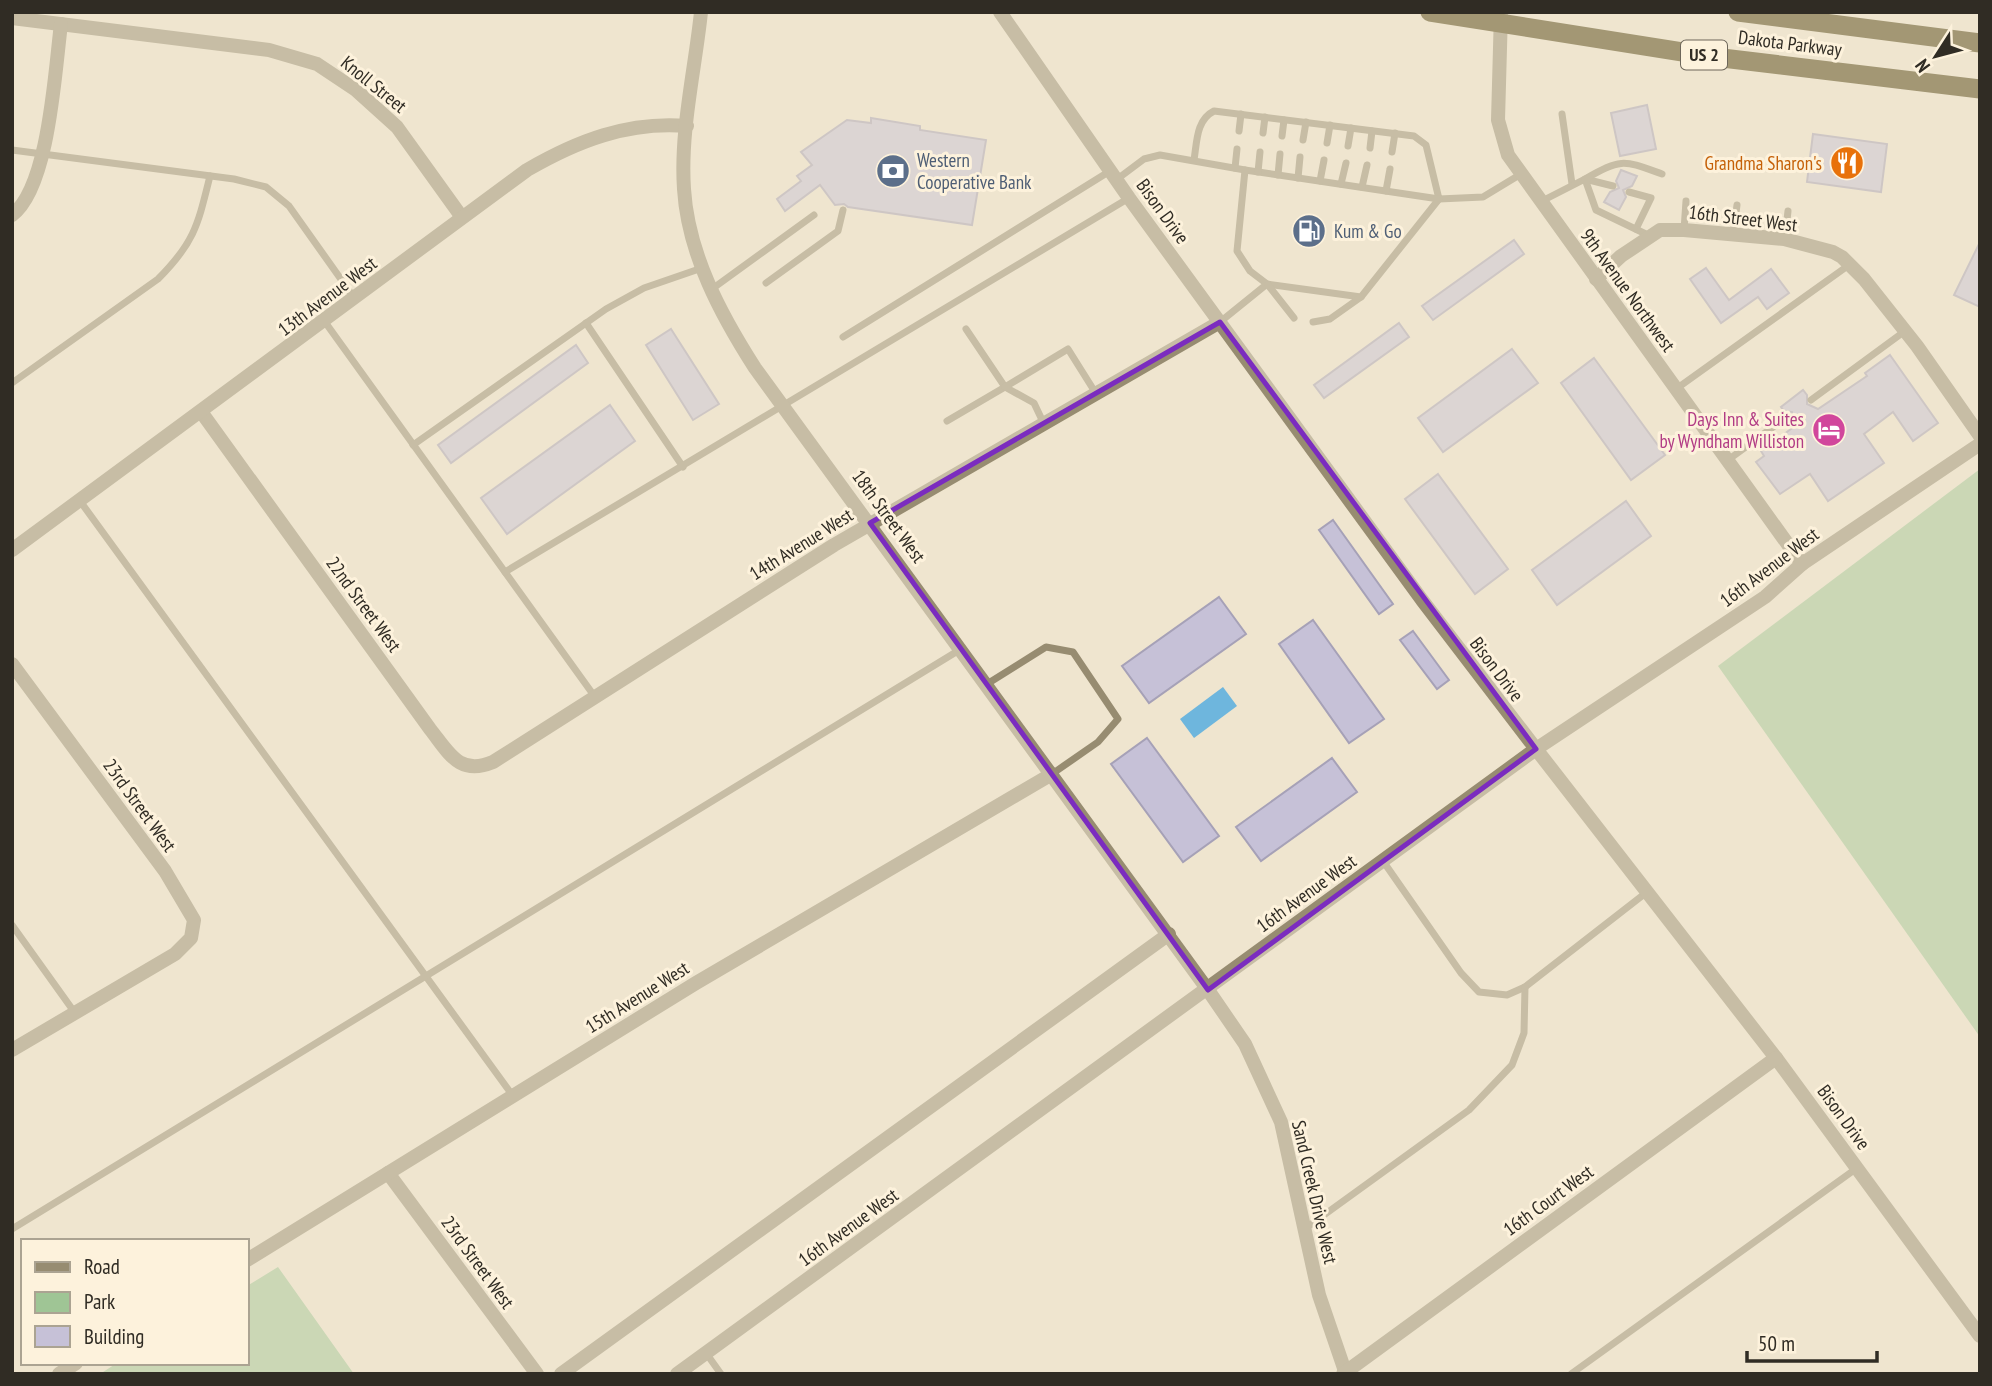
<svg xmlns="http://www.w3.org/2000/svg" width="1992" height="1386" font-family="'PT Sans Narrow',sans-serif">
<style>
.green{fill:#9fc595}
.water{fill:#6eb6dd}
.building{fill:#c6c1d7;stroke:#a6a1b7;stroke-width:2}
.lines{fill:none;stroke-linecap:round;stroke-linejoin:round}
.service{stroke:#978c71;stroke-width:7}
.minor{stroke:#978c71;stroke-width:14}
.tertiary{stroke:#978c71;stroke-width:14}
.trunk{stroke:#473805;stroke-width:19}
.marked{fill:none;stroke:#7b2cbf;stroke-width:5;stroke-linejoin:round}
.labels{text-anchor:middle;stroke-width:6;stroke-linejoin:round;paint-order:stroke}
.shield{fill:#fdf2dc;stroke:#6e675b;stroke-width:2}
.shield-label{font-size:18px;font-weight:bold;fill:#302c24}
.street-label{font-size:19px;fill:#302c24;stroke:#fdf2dc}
.service-label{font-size:19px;fill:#4e5e75;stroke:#fdf2dc;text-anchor:start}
.food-label{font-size:19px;fill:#c56008;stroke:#fdf2dc;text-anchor:end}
.hotel-label{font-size:19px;fill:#b23c85;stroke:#fdf2dc;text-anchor:end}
</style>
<rect width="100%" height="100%" fill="#efe5cf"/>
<g class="green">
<polygon points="1980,469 1980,1037 1718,666"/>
<polygon points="278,1267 354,1374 100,1374 117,1363 247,1363 247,1286"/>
</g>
<polygon class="water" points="1223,687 1237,706 1194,738 1180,719"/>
<g class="building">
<polygon points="1647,105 1656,149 1620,156 1611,113"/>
<polygon points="871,118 920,126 920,130 986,140 972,225 848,207 844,204 835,205 820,185 785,211 777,199 801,181 797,176 812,165 801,152 847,120 871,123"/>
<polygon points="1813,134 1887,144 1881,192 1807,182"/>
<polygon points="1621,170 1637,176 1632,186 1623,190 1626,197 1619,210 1604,202 1610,192 1619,188 1616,181"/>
<polygon points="1514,240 1524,254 1433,320 1422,306"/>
<polygon points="1980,242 1980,307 1954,295"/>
<polygon points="1706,268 1729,300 1771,269 1789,293 1767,309 1758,297 1721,323 1690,279"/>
<polygon points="1399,323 1409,337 1324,398 1314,385"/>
<polygon points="671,329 719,404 693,420 646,345"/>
<polygon points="576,345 588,363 451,463 438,445"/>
<polygon points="1512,349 1538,383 1443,452 1418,418"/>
<polygon points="1890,355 1938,423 1913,441 1893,412 1864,434 1884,463 1828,501 1810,474 1780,494 1756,462 1764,456 1761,451 1795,426 1791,421 1792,412 1784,411 1781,407 1803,390 1807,395 1807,404 1818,409 1867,376 1865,373"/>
<polygon points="1594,358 1665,455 1631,480 1561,383"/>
<polygon points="610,405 635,441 507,534 481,498"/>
<polygon points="1438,474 1508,569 1475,594 1405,499"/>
<polygon points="1626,501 1651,536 1557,605 1532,570"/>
<polygon points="1333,520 1393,604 1379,614 1319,530"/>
<polygon points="1219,597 1246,634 1149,703 1122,666"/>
<polygon points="1313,620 1384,719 1349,743 1279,644"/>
<polygon points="1413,631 1449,680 1437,689 1400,640"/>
<polygon points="1147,738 1219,836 1183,862 1111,764"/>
<polygon points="1332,758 1357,792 1261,861 1236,827"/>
</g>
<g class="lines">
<g class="service">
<polyline points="1562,114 1572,184"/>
<polyline points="1239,131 1241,114"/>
<polyline points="1263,133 1265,117"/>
<polyline points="1282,136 1284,120"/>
<polyline points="1303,140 1306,122"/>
<polyline points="1327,143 1330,125"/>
<polyline points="1348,146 1351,128"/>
<polyline points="1370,148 1372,131"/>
<polyline points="12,150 234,179 266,187 289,206 355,299"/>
<polyline points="1392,152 1395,133"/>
<path d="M1194,160C1197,142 1196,120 1214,111L1414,136L1426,145L1439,199L1483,197L1521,174"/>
<polyline points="1235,168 1237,149"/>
<polyline points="1245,170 1439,199 1361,297 1267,284"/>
<polyline points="1258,172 1260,152"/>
<polyline points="1278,175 1280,154"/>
<polyline points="1298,178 1300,157"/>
<polyline points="1116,180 1144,159 1160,155 1245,170 1237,251 1250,271 1267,284 1220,322"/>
<polyline points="1320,181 1324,160"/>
<polyline points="1341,184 1346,163"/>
<polyline points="1362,187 1367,165"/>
<polyline points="1386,191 1390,169"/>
<polyline points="1629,192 1651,198 1636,229"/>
<polyline points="1540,202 1585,179 1613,186"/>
<polyline points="1684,230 1686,201"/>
<polyline points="1733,235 1737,205"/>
<path d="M1650,236L1596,210L1585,179C1622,158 1623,160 1662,174"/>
<polyline points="1785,238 1788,211"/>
<polyline points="766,283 838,231 843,210"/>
<polyline points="1268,285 1294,318"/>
<polyline points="712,289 814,215"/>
<polyline points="325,322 595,697"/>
<polyline points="1313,322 1330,319 1361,297"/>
<polyline points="586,323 683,467"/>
<polyline points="843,337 1110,171"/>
<path d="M12,383L158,279C195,242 198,224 210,176"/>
<polyline points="1676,389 1849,265"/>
<polyline points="1811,400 1905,331"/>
<polyline points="947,421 1005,387 966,329"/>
<polyline points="1043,422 1034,403 1005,387 1068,349 1095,392"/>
<polyline points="413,445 606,309 644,288 702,268"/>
<polyline points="1728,460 1788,416"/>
<polyline points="80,501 513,1096"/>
<polyline points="505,572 1129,198"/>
<polyline points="987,684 1046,647 1073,652 1118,719 1098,742 1052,774"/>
<polyline points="1383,861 1461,973 1479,992 1507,995 1525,987 1647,892"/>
<polyline points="12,925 75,1013"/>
<polyline points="1306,1228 1469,1110 1512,1065 1524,1033 1525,987"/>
<polyline points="12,1229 961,649"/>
<polyline points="706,1353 721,1374"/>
<polyline points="1571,1374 1857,1168"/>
</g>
<g class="minor">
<polyline points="12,18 269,50 317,64 356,90 397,127 461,216"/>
<path d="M12,215C49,188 55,70 61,24"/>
<polyline points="1596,279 1621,256 1660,230 1684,230 1784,239 1833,252 1842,257 1864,279 1917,346 1980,436"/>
<path d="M202,413L430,729C449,753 459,776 493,762L834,545L1220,322"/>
<path d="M12,550L527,170C577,141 628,121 687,126"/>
<polyline points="12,664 165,871 194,920 191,938 175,954 12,1050"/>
<polyline points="1536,749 1776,1058 1980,1336"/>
<polyline points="1208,990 1245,1044 1281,1122 1319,1295 1346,1374"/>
<polyline points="388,1173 537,1374"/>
<polyline points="247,1260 696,983 1052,774"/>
<polyline points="59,1374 76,1363"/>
<polyline points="561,1374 1169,934"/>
<polyline points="1343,1374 1776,1058"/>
</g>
<g class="tertiary">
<path d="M701,12C695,70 680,131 684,189C688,254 721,315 755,368L1208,990"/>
<polyline points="1000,12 1129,198 1422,600 1536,749"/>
<polyline points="1501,12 1498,120 1508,155 1802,564"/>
<polyline points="677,1374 1536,749 1765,597 1802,564 1980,444"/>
</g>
<g class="trunk">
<polyline points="1430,12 1714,57 1980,89"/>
<polyline points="1738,12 1980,43"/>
</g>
</g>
<path d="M0 0H1992V1386H0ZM1220,322L1536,749L1208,990L870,523Z" fill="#efe5cf" fill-opacity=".55" fill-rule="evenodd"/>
<path class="marked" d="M1220,322L1536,749L1208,990L870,523Z"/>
<defs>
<g id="restaurant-disc" transform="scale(1.75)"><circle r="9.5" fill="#e8710a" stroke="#fdf2dc"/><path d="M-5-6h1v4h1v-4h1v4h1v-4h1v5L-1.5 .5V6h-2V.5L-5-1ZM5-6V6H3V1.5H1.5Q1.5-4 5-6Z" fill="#fff"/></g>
<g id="bank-disc" transform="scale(1.75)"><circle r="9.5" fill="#5c6f8a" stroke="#fdf2dc"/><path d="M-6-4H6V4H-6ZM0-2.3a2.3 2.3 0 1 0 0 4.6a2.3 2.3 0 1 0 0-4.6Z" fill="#fff"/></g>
<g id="fuel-disc" transform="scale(1.75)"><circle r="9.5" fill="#5c6f8a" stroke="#fdf2dc"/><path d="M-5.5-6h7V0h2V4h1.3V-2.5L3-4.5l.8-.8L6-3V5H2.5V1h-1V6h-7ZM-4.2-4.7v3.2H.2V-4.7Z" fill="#fff"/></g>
<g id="hotel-disc" transform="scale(1.75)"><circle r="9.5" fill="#d1479c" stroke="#fdf2dc"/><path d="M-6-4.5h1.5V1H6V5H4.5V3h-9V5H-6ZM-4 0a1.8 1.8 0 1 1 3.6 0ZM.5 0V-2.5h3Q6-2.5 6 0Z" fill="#fff"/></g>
</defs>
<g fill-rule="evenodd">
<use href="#restaurant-disc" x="1847" y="163"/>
<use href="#bank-disc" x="893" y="171"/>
<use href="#fuel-disc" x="1309" y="231"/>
<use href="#hotel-disc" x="1829" y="430"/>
</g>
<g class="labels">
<rect class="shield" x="1681" y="40.5" width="46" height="29" rx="5"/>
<g class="shield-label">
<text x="1704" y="61">US 2</text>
</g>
<g class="street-label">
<text transform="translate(1790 43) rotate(7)" y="7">Dakota Parkway</text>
<text transform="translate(374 84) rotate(39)" y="7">Knoll Street</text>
<text transform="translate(1163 211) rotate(54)" y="7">Bison Drive</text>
<text transform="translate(1743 218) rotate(7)" y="7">16th Street West</text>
<text transform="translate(1628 290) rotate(54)" y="7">9th Avenue Northwest</text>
<text transform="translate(327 296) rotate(-37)" y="7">13th Avenue West</text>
<text transform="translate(889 516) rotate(54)" y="7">18th Street West</text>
<text transform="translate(801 544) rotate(-32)" y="7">14th Avenue West</text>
<text transform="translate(1769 567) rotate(-37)" y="7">16th Avenue West</text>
<text transform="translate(364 604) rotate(54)" y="7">22nd Street West</text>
<text transform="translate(1497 669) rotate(53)" y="7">Bison Drive</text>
<text transform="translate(140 805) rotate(54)" y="7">23rd Street West</text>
<text transform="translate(1306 893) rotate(-36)" y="7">16th Avenue West</text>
<text transform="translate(637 997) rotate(-32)" y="7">15th Avenue West</text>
<text transform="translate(1844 1117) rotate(54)" y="7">Bison Drive</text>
<text transform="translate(1315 1192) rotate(77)" y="7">Sand Creek Drive West</text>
<text transform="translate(1548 1200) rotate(-36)" y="7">16th Court West</text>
<text transform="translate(848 1227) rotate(-36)" y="7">16th Avenue West</text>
<text transform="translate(478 1262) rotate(54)" y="7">23rd Street West</text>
</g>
<g class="service-label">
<text x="917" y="167">Western<tspan x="917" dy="22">Cooperative Bank</tspan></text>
<text x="1334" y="238">Kum &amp; Go</text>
</g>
<g class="food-label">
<text x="1822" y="170">Grandma Sharon's</text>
</g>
<g class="hotel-label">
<text x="1804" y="426">Days Inn &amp; Suites<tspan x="1804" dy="22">by Wyndham Williston</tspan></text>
</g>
</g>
<rect width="1992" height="1386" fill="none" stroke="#302c24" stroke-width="28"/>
<rect x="21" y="1239" width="228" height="126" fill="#fdf2dc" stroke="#aba392" stroke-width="2"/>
<rect x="35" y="1262" width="35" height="10" fill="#978c71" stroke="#aba392" stroke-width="2"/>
<text x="84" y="1274" font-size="21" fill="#302c24">Road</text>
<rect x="35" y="1292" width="35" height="21" fill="#9fc595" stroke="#aba392" stroke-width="2"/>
<text x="84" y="1309" font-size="21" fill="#302c24">Park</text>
<rect x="35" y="1326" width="35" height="21" fill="#c6c1d7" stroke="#aba392" stroke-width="2"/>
<text x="84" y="1344" font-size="21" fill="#302c24">Building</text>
<g transform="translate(1936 56) rotate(234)" stroke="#fdf2dc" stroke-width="5" paint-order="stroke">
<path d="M0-5L12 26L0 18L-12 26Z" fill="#302c24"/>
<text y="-10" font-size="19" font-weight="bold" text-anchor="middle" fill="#302c24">N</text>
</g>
<path d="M1747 1351v10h130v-10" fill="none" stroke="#302c24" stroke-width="3.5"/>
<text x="1758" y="1351" font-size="21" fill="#302c24" stroke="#fdf2dc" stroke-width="5" paint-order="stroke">50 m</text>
</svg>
